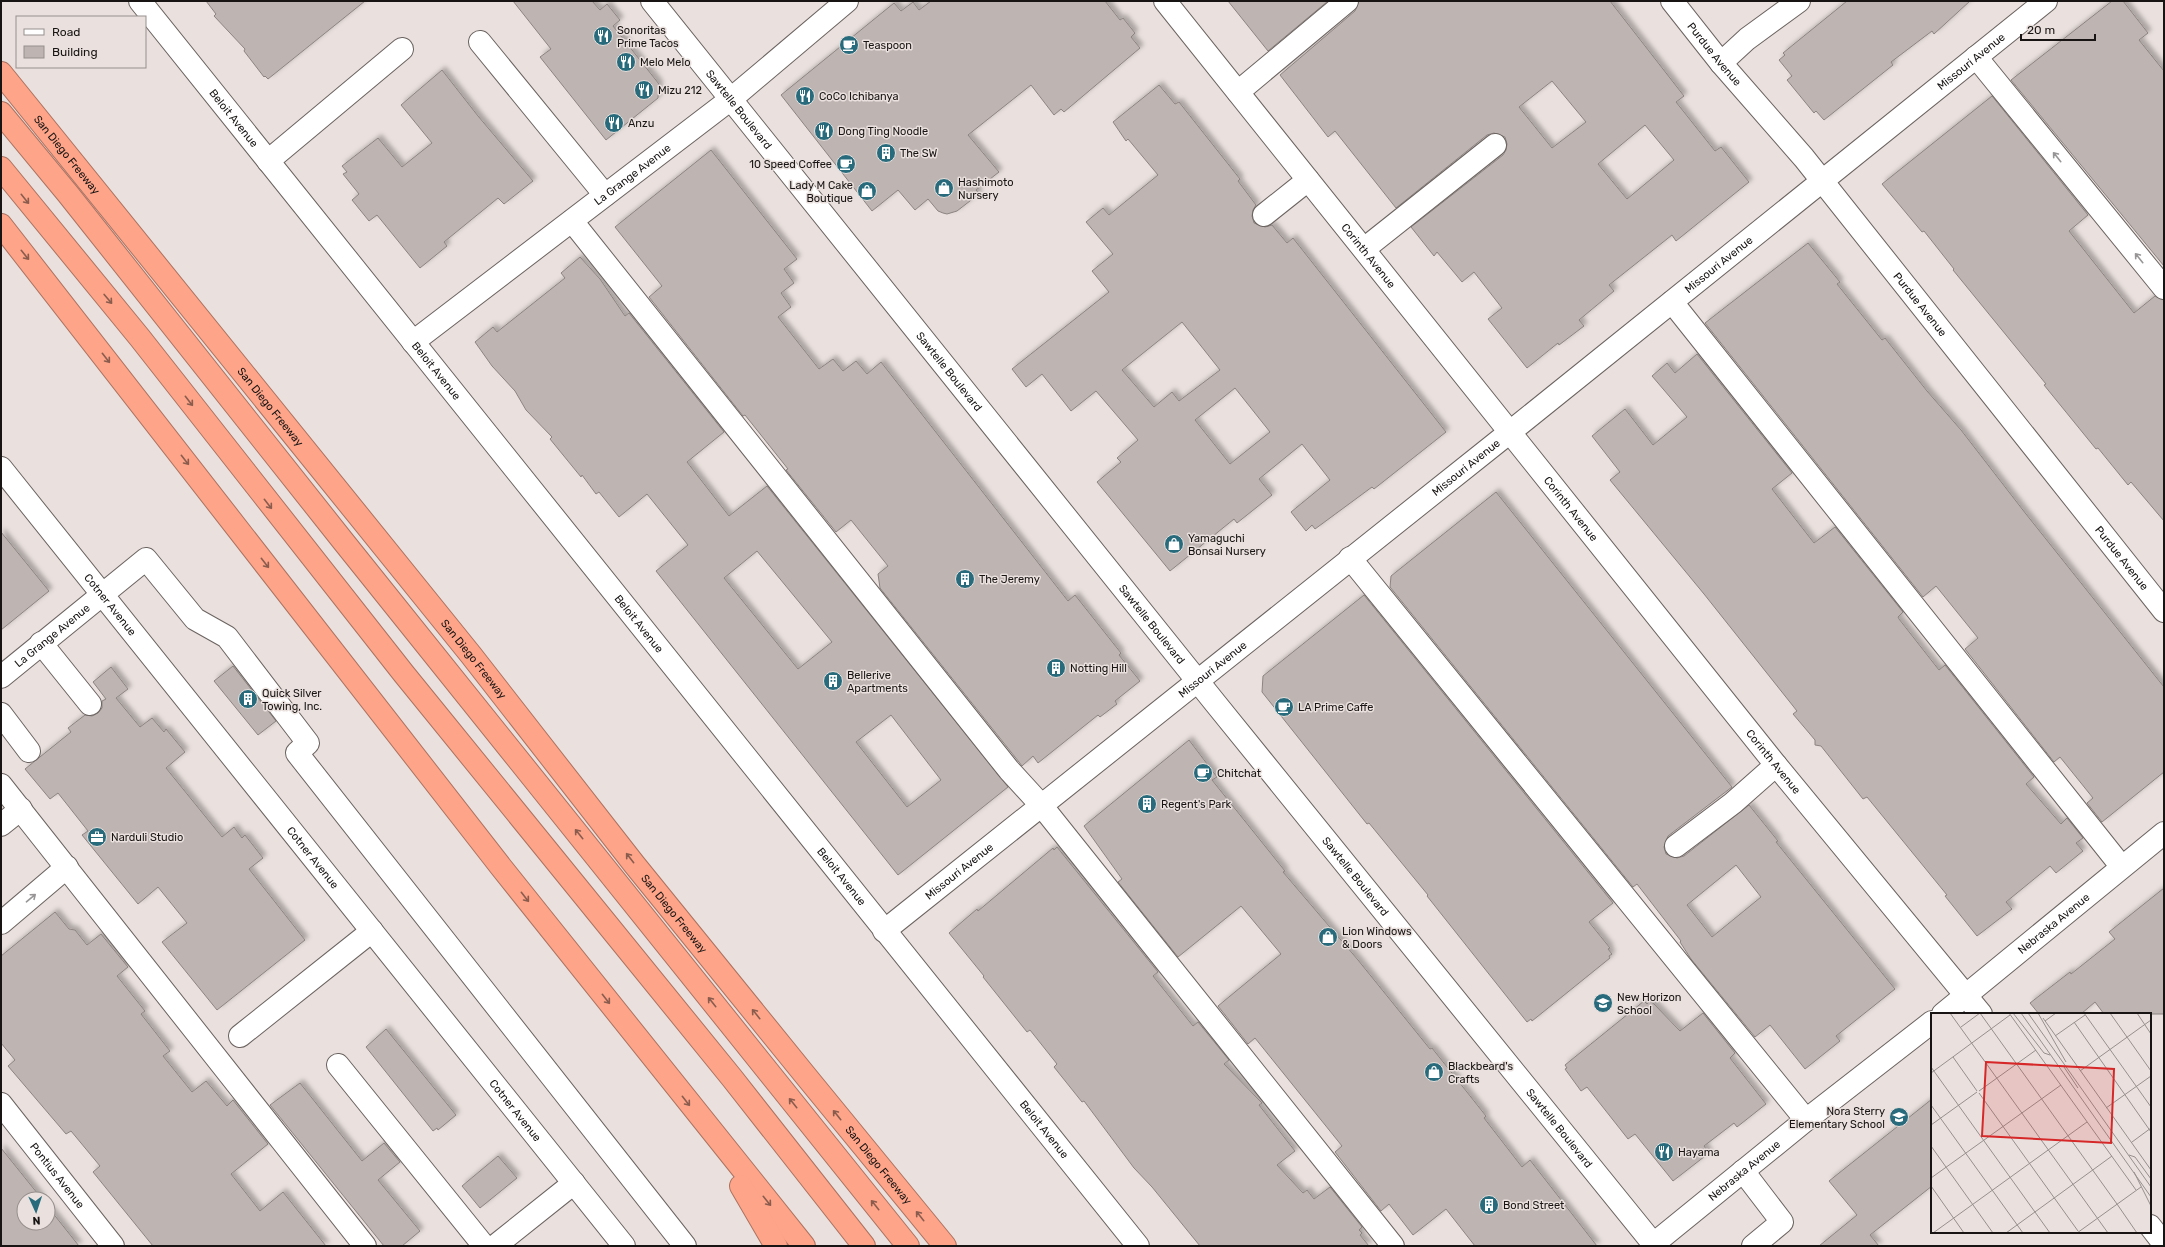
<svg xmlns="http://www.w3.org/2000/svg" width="2165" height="1247" font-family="Rubik,sans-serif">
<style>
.building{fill:#beb5b2;stroke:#8c8481;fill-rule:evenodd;filter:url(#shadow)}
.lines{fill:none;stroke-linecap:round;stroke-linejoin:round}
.minor-casing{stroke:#6b6360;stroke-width:24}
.highway-casing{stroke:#ac7260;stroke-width:24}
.minor{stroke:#fff;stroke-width:22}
.highway{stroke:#fda489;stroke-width:22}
.oneway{stroke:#979595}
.oneway2{stroke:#8a5c4e}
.labels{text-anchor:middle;stroke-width:3;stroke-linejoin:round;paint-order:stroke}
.poi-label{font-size:11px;fill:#171413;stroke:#eae1de;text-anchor:start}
.street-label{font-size:11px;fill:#171413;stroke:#eae1de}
.inset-road{fill:none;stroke:#968f8d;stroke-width:1}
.view{fill:#d62828;fill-opacity:0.15;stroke:#d62828;stroke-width:2}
.inset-edge{fill:none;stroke:#171413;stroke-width:2}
</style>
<defs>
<filter id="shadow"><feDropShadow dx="3.5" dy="-3.5" stdDeviation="2" flood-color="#0004"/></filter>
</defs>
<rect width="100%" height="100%" fill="#eae1de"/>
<g class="building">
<polygon points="206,1 365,1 268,79 265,76 264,77 244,51 245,49 214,16 216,14"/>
<polygon points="513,1 592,1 600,10 607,4 620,20 613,26 659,84 658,98 606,140 540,57 551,49"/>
<polygon points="931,1 1105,1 1120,20 1123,18 1135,33 1131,37 1140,48 1064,112 1061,109 1054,115 1031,85 968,135 999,172 976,190 979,194 957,211 947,214 943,213 938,211 928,199 915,210 898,190 872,211 781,95 894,3 901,11 913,2 919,10"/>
<polygon points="1228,1 1328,1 1268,51"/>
<path d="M1359,1H1610L1684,96L1676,102L1715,151L1721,147L1749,182L1676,241L1672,235L1609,285L1614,291L1579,320L1584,326L1559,345L1558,343L1527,368L1488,319L1502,308L1474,272L1462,282L1437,252L1434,256L1411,227L1503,155L1506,150L1507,144L1505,137L1494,133L1487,135L1396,208L1335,131L1328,137L1280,75L1355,11ZM1552,81L1586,122L1552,148L1519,107ZM1645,125L1674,160L1627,199L1598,164Z"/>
<polygon points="1847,1 1970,1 1934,34 1932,31 1891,62 1893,65 1824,120 1816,111 1814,113 1787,80 1792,76 1779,60 1785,55 1783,53"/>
<polygon points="2112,1 2123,1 2148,33 2139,40 2164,71 2164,266 2011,80"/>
<polygon points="442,70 478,116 533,181 504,204 498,198 444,242 447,246 420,268 377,215 369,221 352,200 359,194 343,174 347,172 342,166 378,138 402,167 432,143 401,105"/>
<path d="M1159,85L1175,104L1179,102L1240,179L1238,181L1256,205L1253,210L1252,216L1254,223L1265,227L1272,225L1287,243L1293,238L1446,432L1374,489L1372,487L1315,529L1312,525L1306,531L1291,512L1330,480L1302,444L1259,479L1272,495L1237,523L1234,519L1170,571L1097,482L1121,462L1117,458L1138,440L1096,391L1071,411L1042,374L1026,387L1012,369L1109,292L1092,271L1113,254L1086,222L1103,208L1109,215L1158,175L1128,139L1126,141L1113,122ZM1182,322L1220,370L1179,401L1172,392L1154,407L1122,370ZM1235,388L1270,432L1230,464L1195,420Z"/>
<polygon points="1992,96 2088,215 2069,231 2134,313 2155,296 2164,300 2164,521 2131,482 2128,485 2098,448 2096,449 2044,385 2046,384 1953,270 1954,269 1924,231 1922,232 1882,184"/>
<polygon points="711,150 797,259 784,269 794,283 781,293 791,307 778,317 819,369 833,359 843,371 856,361 867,374 881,362 1068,601 1075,595 1121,653 1119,655 1140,681 1115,701 1117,704 1100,717 1098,715 1038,763 1033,756 1022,766 1019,762 880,588 878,574 888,566 851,520 836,532 786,470 788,469 745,415 743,416 649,297 662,286 615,227"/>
<polygon points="1808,243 1840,282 1837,284 1882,340 1885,338 1927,391 1961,430 2026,514 2164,687 2164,772 2102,822 2087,803 2093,798 2060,757 2054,762 1965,649 1978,638 1936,586 1923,597 1705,323"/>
<path d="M580,257L600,279L625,316L629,313L724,432L687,462L729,516L767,486L1008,787L898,875L656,571L688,545L647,494L619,517L599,492L596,494L582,475L581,477L550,439L552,437L526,410L515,391L492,366L475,342L493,327L497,332L565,278L561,273ZM757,551L832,642L798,669L724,578ZM891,715L941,780L907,807L856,742Z"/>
<polygon points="1697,354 1792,473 1772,489 1814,543 1835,527 1903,612 1898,617 1899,619 1939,670 1945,665 2034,777 2026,784 2061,824 2067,818 2083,838 2076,843 2083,851 2056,873 2050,866 2006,902 2012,909 1977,936 1945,896 1947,895 1867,797 1863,799 1821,746 1815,745 1815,740 1793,714 1797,711 1704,594 1610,480 1620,472 1592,436 1625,409 1653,445 1687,417 1652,376 1667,363 1675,373"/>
<path d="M1496,492L1732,787L1668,836L1664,847L1666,854L1677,858L1684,856L1749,805L1778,841L1776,842L1895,989L1836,1036L1840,1041L1805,1069L1770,1025L1755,1037L1691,959L1680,942L1681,941L1637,884L1633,887L1390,587L1391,576ZM1736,865L1761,897L1712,937L1687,905Z"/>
<polygon points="1,532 49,591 1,630"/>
<polygon points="1364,595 1613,903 1589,922 1610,948 1608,949 1612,954 1609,956 1610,958 1532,1021 1531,1019 1527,1022 1427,896 1428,895 1369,823 1367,824 1262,692 1263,676"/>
<polygon points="233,666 276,721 258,735 214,681"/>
<polygon points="111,667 128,689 116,698 140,727 152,718 164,732 166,729 185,752 166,768 222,837 234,827 242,838 245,835 263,858 249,869 305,940 217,1010 162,942 187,923 158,887 138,904 82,835 88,831 58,793 50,799 25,769 71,732 68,728 85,715 92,716 98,713 102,708 102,701 106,699 93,682"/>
<polygon points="1189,740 1217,777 1212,780 1285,871 1283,872 1358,960 1430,1049 1432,1048 1486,1116 1484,1118 1522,1167 1530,1160 1597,1246 1475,1246 1446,1209 1413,1235 1389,1204 1381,1211 1335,1152 1342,1146 1255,1038 1248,1044 1218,1006 1281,954 1241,906 1178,957 1118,882 1122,879 1084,826"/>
<polygon points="1057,847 1158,972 1153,976 1193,1026 1198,1022 1229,1060 1224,1064 1262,1103 1259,1105 1295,1151 1277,1165 1303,1193 1307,1190 1314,1199 1330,1187 1362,1227 1359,1230 1362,1233 1360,1235 1369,1246 1200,1246 1152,1187 1134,1168 1084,1101 1082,1102 1054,1067 1057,1064 1030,1030 1027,1032 983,977 984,976 949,933 977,909 978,911 1053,848 1054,850"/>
<polygon points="2164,888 2164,1014 2104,1014 2095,1002 2081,1014 2039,1014 2030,1003 2070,972 2071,974 2115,939 2109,932"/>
<polygon points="55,912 69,929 75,930 87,945 101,934 128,967 117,976 145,1011 141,1014 170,1051 163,1056 192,1092 206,1081 227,1106 233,1100 268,1144 231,1174 260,1211 283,1192 326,1246 153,1246 93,1172 100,1166 71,1131 66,1134 8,1066 15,1060 1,1043 1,956"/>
<polygon points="1644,1001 1647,1004 1650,1001 1654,1004 1680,1031 1703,1013 1735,1053 1730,1058 1766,1104 1737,1127 1734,1123 1704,1146 1709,1153 1673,1181 1635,1134 1628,1139 1587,1087 1581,1091 1565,1069 1567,1068 1565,1065"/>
<polygon points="386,1029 456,1115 438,1130 437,1128 433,1131 366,1047"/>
<polygon points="300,1083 362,1161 384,1143 400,1162 378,1180 420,1231 402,1246 384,1246 270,1105"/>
<polygon points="1932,1099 1932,1186 1870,1235 1879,1246 1819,1246 1857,1215 1829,1181"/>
<polygon points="1,1148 42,1199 24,1199 24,1223 48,1223 48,1207 79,1246 1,1246"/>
<polygon points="498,1156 517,1178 480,1208 462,1186"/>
</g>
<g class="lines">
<g class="minor-casing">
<g id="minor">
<path id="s1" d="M140,1L1138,1246"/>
<path id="s2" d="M652,1L1216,704L1655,1246"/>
<path id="s3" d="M1165,1L1776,765L1981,1014"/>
<path id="s4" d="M1672,1L1721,63L1804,158L2164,611"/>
<polyline points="480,42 605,195"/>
<polyline points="1976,57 2164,288"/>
<polyline points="1721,63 1747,39 1799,1"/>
<polyline points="1238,92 1347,1"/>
<polyline points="268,161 402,49"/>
<polyline points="1264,215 1308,180"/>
<polyline points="572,221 1009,770 1041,805 1393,1246"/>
<polyline points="1364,249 1495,145"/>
<polyline points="1672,302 2121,866"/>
<path id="s5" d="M413,342L731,99L847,1"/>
<path id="s6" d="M1,468L624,1246"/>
<polyline points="1350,558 1806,1120"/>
<polyline points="41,643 90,704"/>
<path id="s7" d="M1,677L146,559L195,619L227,637L308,743L297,753L685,1246"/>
<polyline points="1,714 29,751"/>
<polyline points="1,785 365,1246"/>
<polyline points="1,825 21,809"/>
<polyline points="1676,846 1733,803 1776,765"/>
<polyline points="1,923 67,867"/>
<path id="s8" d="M884,931L1510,432L2046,1"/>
<path id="s9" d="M1943,1014L2164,833"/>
<polyline points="240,1036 372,931"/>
<polyline points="338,1065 484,1246"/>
<path id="s10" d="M1,1104L113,1246"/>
<polyline points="1743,1171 1782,1222 1753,1246"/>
<polyline points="2150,1226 2164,1244"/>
<polyline points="495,1246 574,1183"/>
<path id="s11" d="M1651,1246L1806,1120L1932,1022"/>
</g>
</g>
<g class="highway-casing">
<g id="highway">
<path id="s12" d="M1,73L471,655L634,864L805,1075L945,1246"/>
<polyline points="1,113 68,194 343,541 908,1246"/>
<polyline points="1,168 140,338 404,674 732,1078 864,1246"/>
<polyline points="1,225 501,867 804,1246"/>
<polyline points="741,1186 776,1246"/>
</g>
</g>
<use href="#minor" class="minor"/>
<use href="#highway" class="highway"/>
</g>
<defs><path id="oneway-shaft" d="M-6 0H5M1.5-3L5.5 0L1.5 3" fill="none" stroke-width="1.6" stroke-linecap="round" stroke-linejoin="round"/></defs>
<g class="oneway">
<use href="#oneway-shaft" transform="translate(2057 157) rotate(-129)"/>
<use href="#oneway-shaft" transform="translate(2139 258) rotate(-129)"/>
<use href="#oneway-shaft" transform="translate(31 898) rotate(-40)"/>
</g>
<g class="oneway2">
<use href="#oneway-shaft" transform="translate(25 199) rotate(51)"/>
<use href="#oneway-shaft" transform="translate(25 255) rotate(51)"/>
<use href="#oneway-shaft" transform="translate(108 299) rotate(50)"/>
<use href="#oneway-shaft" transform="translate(106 358) rotate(52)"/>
<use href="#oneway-shaft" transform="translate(189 401) rotate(52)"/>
<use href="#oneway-shaft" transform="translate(185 460) rotate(52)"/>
<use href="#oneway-shaft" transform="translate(268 504) rotate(52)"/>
<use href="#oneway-shaft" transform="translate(265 563) rotate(52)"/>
<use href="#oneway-shaft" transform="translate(579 834) rotate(-129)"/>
<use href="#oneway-shaft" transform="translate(630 858) rotate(-128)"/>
<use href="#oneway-shaft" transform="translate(525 897) rotate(52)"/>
<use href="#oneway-shaft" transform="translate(606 999) rotate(52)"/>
<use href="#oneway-shaft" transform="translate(712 1002) rotate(-129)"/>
<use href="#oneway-shaft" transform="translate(756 1014) rotate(-129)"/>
<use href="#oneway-shaft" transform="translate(686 1101) rotate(52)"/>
<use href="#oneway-shaft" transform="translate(793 1103) rotate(-129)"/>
<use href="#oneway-shaft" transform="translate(837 1115) rotate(-129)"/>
<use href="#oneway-shaft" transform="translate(767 1201) rotate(51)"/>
<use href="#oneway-shaft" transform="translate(875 1205) rotate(-129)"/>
<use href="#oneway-shaft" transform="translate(920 1216) rotate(-129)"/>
</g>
<defs>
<g id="restaurant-disc" transform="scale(1)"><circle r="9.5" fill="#276b7c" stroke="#eae1de"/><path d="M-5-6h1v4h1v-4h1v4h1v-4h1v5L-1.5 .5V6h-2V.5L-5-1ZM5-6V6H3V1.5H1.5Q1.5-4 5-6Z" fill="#fff"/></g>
<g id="cafe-disc" transform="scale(1)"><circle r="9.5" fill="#276b7c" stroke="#eae1de"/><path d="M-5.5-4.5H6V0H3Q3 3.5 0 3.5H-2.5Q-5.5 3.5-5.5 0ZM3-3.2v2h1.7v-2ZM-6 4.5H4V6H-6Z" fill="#fff"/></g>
<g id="building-disc" transform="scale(1)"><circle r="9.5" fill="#276b7c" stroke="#eae1de"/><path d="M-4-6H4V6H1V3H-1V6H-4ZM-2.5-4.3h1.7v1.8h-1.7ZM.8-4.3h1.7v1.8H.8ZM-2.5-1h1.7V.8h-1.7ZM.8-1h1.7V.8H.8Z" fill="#fff"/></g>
<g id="shop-disc" transform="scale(1)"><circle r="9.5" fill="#276b7c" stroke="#eae1de"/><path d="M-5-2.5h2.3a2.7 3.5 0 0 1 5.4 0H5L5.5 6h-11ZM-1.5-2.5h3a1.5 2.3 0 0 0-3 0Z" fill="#fff"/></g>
<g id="office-disc" transform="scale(1)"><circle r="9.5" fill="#276b7c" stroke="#eae1de"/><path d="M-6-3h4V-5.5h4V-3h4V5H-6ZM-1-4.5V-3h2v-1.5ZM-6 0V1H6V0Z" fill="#fff"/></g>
<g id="school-disc" transform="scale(1)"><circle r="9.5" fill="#276b7c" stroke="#eae1de"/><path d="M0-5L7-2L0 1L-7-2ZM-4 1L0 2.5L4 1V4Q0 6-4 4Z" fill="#fff"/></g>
</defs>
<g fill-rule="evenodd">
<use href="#restaurant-disc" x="603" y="36"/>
<use href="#cafe-disc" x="849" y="45"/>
<use href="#restaurant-disc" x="626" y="62"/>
<use href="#restaurant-disc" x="644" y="90"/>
<use href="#restaurant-disc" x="805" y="96"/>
<use href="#restaurant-disc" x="614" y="123"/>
<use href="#restaurant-disc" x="824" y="131"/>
<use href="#building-disc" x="886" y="153"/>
<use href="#cafe-disc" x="846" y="164"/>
<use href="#shop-disc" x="944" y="188"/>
<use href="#shop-disc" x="867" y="191"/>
<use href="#shop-disc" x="1174" y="544"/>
<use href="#building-disc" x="965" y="579"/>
<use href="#building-disc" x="1056" y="668"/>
<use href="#building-disc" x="833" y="681"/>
<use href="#building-disc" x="248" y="699"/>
<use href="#cafe-disc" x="1284" y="707"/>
<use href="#cafe-disc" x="1203" y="773"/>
<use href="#building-disc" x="1147" y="804"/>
<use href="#office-disc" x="97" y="837"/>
<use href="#shop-disc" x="1328" y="937"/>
<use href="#school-disc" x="1603" y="1003"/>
<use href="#shop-disc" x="1434" y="1072"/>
<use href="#school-disc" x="1899" y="1117"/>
<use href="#restaurant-disc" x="1664" y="1152"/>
<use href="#building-disc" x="1489" y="1205"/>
</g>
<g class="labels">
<g class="poi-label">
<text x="617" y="34">Sonoritas<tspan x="617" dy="13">Prime Tacos</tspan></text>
<text x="863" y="49">Teaspoon</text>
<text x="640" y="66">Melo Melo</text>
<text x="658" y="94">Mizu 212</text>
<text x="819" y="100">CoCo Ichibanya</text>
<text x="628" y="127">Anzu</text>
<text x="838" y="135">Dong Ting Noodle</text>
<text x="900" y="157">The SW</text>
<text x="832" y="168" text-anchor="end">10 Speed Coffee</text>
<text x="958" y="186">Hashimoto<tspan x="958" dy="13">Nursery</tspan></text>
<text x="853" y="189" text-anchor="end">Lady M Cake<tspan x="853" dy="13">Boutique</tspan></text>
<text x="1188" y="542">Yamaguchi<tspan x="1188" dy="13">Bonsai Nursery</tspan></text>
<text x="979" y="583">The Jeremy</text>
<text x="1070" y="672">Notting Hill</text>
<text x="847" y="679">Bellerive<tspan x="847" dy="13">Apartments</tspan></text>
<text x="262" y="697">Quick Silver<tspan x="262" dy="13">Towing, Inc.</tspan></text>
<text x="1298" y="711">LA Prime Caffe</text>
<text x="1217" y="777">Chitchat</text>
<text x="1161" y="808">Regent's Park</text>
<text x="111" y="841">Narduli Studio</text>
<text x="1342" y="935">Lion Windows<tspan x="1342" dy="13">&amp; Doors</tspan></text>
<text x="1617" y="1001">New Horizon<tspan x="1617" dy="13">School</tspan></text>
<text x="1448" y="1070">Blackbeard's<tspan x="1448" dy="13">Crafts</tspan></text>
<text x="1885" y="1115" text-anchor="end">Nora Sterry<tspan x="1885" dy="13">Elementary School</tspan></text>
<text x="1678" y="1156">Hayama</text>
<text x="1503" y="1209">Bond Street</text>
</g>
<g class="street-label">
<text dy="4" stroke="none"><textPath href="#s4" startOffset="68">Purdue Avenue</textPath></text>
<text dy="4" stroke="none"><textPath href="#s8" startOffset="1392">Missouri Avenue</textPath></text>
<text dy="4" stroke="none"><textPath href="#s2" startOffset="139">Sawtelle Boulevard</textPath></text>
<text dy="4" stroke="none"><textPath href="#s1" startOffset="150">Beloit Avenue</textPath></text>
<text dy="4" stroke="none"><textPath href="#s12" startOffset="105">San Diego Freeway</textPath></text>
<text dy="4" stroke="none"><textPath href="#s5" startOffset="276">La Grange Avenue</textPath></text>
<text dy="4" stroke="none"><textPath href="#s3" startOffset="326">Corinth Avenue</textPath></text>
<text dy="4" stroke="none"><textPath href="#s8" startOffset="1068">Missouri Avenue</textPath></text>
<text dy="4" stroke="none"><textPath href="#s4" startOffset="392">Purdue Avenue</textPath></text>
<text dy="4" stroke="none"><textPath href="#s1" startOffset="474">Beloit Avenue</textPath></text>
<text dy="4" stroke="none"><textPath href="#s2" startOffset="475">Sawtelle Boulevard</textPath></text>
<text dy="4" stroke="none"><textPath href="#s12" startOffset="429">San Diego Freeway</textPath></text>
<text dy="4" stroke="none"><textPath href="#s8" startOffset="744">Missouri Avenue</textPath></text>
<text dy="4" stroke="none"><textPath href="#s3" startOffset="650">Corinth Avenue</textPath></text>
<text dy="4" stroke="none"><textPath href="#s4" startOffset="716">Purdue Avenue</textPath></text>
<text dy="4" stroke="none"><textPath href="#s6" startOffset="175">Cotner Avenue</textPath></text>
<text dy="4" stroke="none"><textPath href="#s1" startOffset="798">Beloit Avenue</textPath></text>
<text dy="4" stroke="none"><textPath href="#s2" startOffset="799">Sawtelle Boulevard</textPath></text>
<text dy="4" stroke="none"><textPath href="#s7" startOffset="66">La Grange Avenue</textPath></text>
<text dy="4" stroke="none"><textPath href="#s12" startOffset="753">San Diego Freeway</textPath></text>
<text dy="4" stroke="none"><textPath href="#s8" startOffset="420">Missouri Avenue</textPath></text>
<text dy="4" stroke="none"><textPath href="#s3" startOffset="974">Corinth Avenue</textPath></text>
<text dy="4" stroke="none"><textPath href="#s6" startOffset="499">Cotner Avenue</textPath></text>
<text dy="4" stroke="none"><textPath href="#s8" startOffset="96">Missouri Avenue</textPath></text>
<text dy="4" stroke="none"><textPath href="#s1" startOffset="1122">Beloit Avenue</textPath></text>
<text dy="4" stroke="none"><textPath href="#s2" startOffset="1123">Sawtelle Boulevard</textPath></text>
<text dy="4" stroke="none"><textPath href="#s12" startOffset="1077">San Diego Freeway</textPath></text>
<text dy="4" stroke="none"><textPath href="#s9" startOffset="143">Nebraska Avenue</textPath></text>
<text dy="4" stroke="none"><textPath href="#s6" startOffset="823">Cotner Avenue</textPath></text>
<text dy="4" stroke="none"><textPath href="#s2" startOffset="1447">Sawtelle Boulevard</textPath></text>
<text dy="4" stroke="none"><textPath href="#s1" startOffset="1446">Beloit Avenue</textPath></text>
<text dy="4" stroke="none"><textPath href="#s12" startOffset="1401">San Diego Freeway</textPath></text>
<text dy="4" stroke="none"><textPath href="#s11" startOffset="120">Nebraska Avenue</textPath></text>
<text dy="4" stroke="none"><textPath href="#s10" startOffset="91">Pontius Avenue</textPath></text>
</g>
</g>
<g transform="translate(1931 1013)">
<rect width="220" height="220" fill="#eae1de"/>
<path class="inset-road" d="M19,0L177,220M49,0L186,191M78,0L205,177M82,0L113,40L119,42M90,0L220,184M97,0L220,174M107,0L135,49M153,0L220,94M179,0L220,58M206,0L220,21M112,5L220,157M114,8L125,0M143,9L220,119M30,14L49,0M124,23L154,2M22,44L46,78M0,54L119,220M133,54L147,75M149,58L220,7M0,60L79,2M48,78L105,37M48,80L147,218M0,92L92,220M175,95L220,63M0,112L46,79M201,129L220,115M0,133L62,220M198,142L204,144L220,166M203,159L220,193M0,165L130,72M0,173L33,220M186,191L206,220M2,220L156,109M75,220L181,143M146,220L210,174"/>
<path class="view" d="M55,49L183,56L180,130L51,123Z"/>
<rect width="220" height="220" class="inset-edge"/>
</g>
<rect width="2165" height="1247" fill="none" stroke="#171413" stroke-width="4"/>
<rect x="16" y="16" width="130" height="52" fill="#eae1de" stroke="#968f8d"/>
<rect x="24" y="29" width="20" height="6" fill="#ffffff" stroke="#968f8d"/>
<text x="52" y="36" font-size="12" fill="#171413">Road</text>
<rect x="24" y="46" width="20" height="12" fill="#beb5b2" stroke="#968f8d"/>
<text x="52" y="56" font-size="12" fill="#171413">Building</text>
<g transform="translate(36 1211) rotate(177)"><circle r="19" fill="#eae1de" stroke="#968f8d"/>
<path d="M0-3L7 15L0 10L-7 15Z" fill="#276b7c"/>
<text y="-6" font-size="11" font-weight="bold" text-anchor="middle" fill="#171413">N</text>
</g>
<path d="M2021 34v6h74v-6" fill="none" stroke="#171413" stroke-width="2"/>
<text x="2027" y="34" font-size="12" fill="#171413" stroke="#eae1de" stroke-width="3" paint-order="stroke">20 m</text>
</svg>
